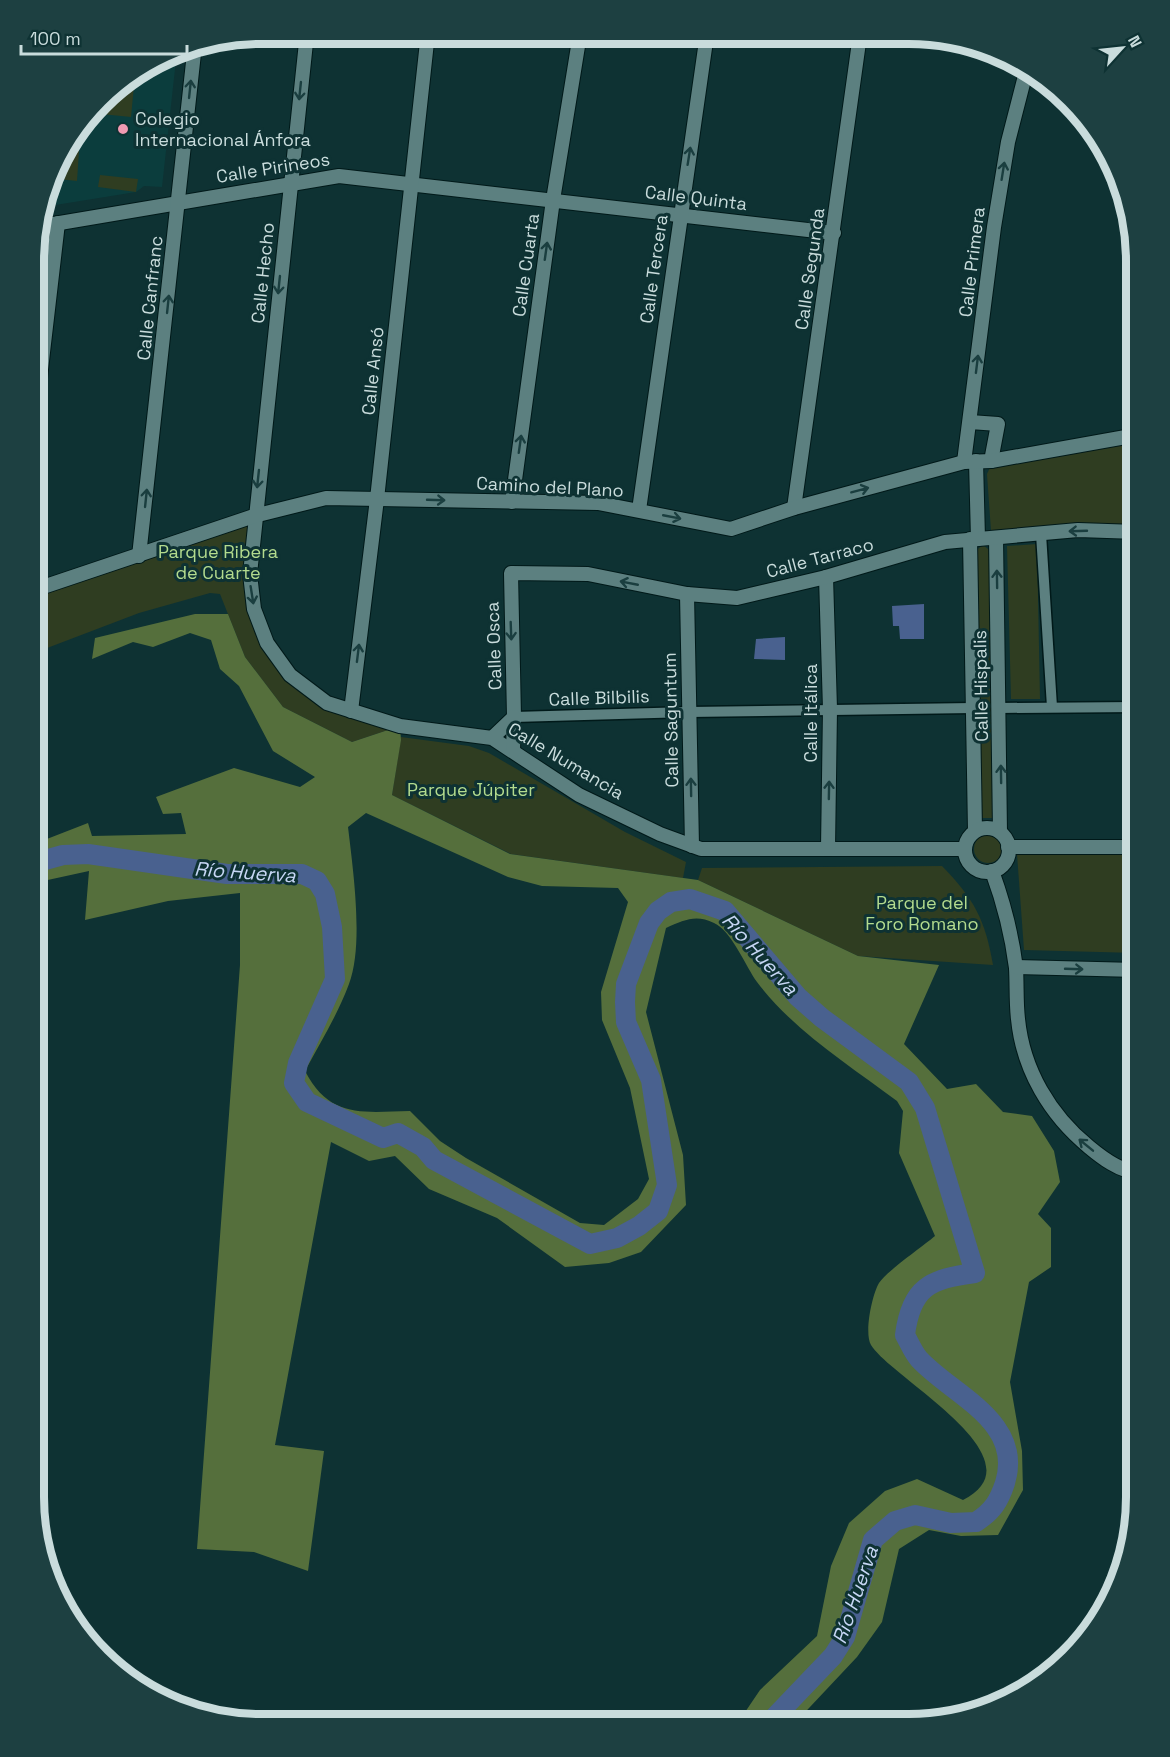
<svg xmlns="http://www.w3.org/2000/svg" width="1170" height="1757" font-family="'Space Grotesk',sans-serif">
<style>
.built{fill:#0b3d3d}
.green{fill:#2f3d21}
.forest{fill:#556f3c;fill-rule:evenodd}
.water{fill:#49618f}
.lines{fill:none;stroke-linecap:round;stroke-linejoin:round}
.river{stroke:#49618f;stroke-width:20}
.pedestrian-casing{stroke:#001919;stroke-width:13}
.minor-casing{stroke:#001919;stroke-width:16}
.pedestrian{stroke:#5c8080;stroke-width:10}
.minor{stroke:#5c8080;stroke-width:14}
.oneway{stroke:#1a3e3f}
.poi-dot{fill:#f19ab2;stroke:#0e3233;stroke-width:2}
.labels{text-anchor:middle;stroke-width:6;stroke-linejoin:round;paint-order:stroke}
.poi-label{font-size:18px;fill:#c9dcdc;stroke:#0e3233;text-anchor:start}
.street-label{font-size:18px;fill:#c9dcdc;stroke:#0e3233}
.park-label{font-size:18px;fill:#b3db8e;stroke:#0e3233}
.water-label{font-size:20px;font-style:italic;fill:#c6d6f4;stroke:#0e3233}
.rim{fill:none;stroke:#c9dcdc;stroke-width:8}
</style>
<rect width="100%" height="100%" fill="#0e3233"/>
<polygon class="built" points="177,51 162,187 144,186 136,192 43,207 63,147 111,89"/>
<g class="green">
<polygon points="135,75 131,117 91,113 111,89"/>
<polygon points="62,149 79,151 77,181 58,179"/>
<polygon points="100,175 138,179 136,192 98,187"/>
<polygon points="1137,436 1137,525 1068,526 991,531 987,474 992,463"/>
<polygon points="254,516 252,537 259,627 309,691 400,726 352,742 283,707 245,657 220,594 210,593 139,613 34,653 34,590"/>
<polygon points="1037,544 1040,699 1011,699 1007,546"/>
<polygon points="983,545 993,553 996,813 993,818 981,818 974,552"/>
<polygon points="401,737 469,746 489,753 625,832 686,862 683,878 511,854 392,795"/>
<circle cx="988" cy="849" r="14"/>
<polygon points="1017,854 1137,855 1137,953 1024,950"/>
<path d="M942,866C974,899 985,919 993,965L858,956L698,880L702,868Z"/>
</g>
<path class="forest" d="M195,614H228L245,657L283,707L352,742L400,726L401,740L392,795L510,854L698,880L858,956L939,965L904,1044L947,1089L976,1084L1003,1112L1032,1116L1054,1151L1060,1182L1038,1214L1051,1228V1267L1029,1282L1010,1382L1022,1451L1023,1490L998,1535L961,1536L929,1530L899,1549L882,1622L857,1657L794,1724H737L760,1690L817,1636L831,1566L849,1523L885,1491L917,1479L963,1500C1044,1459 891,1378 871,1345C864,1333 872,1295 879,1283C887,1271 922,1247 935,1236L899,1153L903,1111L897,1101C849,1065 794,1031 757,982C746,967 731,930 714,923C696,914 684,920 666,928L646,1012L683,1155L686,1205L641,1252L609,1263L565,1267L497,1218L429,1189L395,1156L369,1161L331,1142L275,1445L324,1451L308,1571L254,1552L197,1549L240,965V893L168,901L85,920L89,871L34,883V844L88,823L92,836L186,834L181,813L163,814L156,797L234,768L300,787L315,777L273,751L239,686L220,669L211,640L190,633L153,647L133,642L92,659L95,638ZM366,813L508,877L542,886L618,888L628,902L601,992L602,1020L630,1088L649,1179L638,1199L604,1225L580,1223L466,1158L440,1141L410,1111C363,1112 330,1119 305,1071C320,1043 338,1014 349,984C364,945 353,869 348,827Z"/>
<g class="water">
<polygon points="924,604 924,639 900,639 899,626 893,626 892,606"/>
<polygon points="785,637 785,660 754,659 756,639"/>
</g>
<g class="lines">
<path class="river" d="M34,863L63,855L88,854L227,874H302L317,881L325,894L332,927L335,979L298,1063L294,1083L307,1102L383,1138L398,1133L423,1147L434,1160L590,1244L617,1238L639,1226L658,1211L667,1185L651,1080L626,1022L625,1002L626,984L649,923L658,911L671,902L690,899L725,911L798,997L822,1018L909,1082L925,1108L975,1273C930,1279 911,1287 905,1335C909,1342 913,1352 919,1359C952,1395 1024,1421 1005,1483C999,1501 993,1511 976,1522L951,1523L915,1515L895,1521L873,1540L845,1637L833,1656L768,1724"/>
<g class="pedestrian-casing">
<g id="pedestrian">
<polyline points="1041,534 1052,707"/>
<polyline points="999,708 1137,707"/>
<polyline points="514,717 689,712 973,708"/>
</g>
</g>
<g class="minor-casing">
<g id="minor">
<polyline points="307,33 250,574 254,609 267,643 290,675 327,703 400,726 492,738 579,795 660,834 701,849 965,849"/>
<polyline points="36,227 339,176 834,233"/>
<polyline points="35,421 58,223"/>
<polyline points="970,422 998,424 991,461"/>
<polyline points="976,461 978,539"/>
<polyline points="964,462 994,227 1008,142 1027,68"/>
<polyline points="512,502 553,200 580,34"/>
<polyline points="794,508 860,35"/>
<polyline points="639,510 707,34"/>
<polyline points="996,538 1000,832"/>
<polyline points="970,539 975,831"/>
<polyline points="139,556 195,44"/>
<polyline points="826,577 830,709 828,849"/>
<polyline points="34,590 254,516 326,498 598,503 731,529 794,508 964,462 991,461 1137,435"/>
<polyline points="687,594 692,846"/>
<polyline points="351,711 377,499 428,33"/>
<polyline points="492,738 514,717 511,573 588,574 687,594 737,598 826,577 945,542 1078,530 1137,532"/>
<polyline points="513,751 514,717"/>
<circle cx="987" cy="850" r="22"/>
<polyline points="1008,847 1137,847"/>
<path d="M992,871C1003,901 1012,936 1016,968C1017,985 1016,1002 1018,1019C1023,1070 1050,1115 1089,1147C1101,1157 1120,1172 1137,1172"/>
<polyline points="1016,967 1137,970"/>
</g>
</g>
<use href="#pedestrian" class="pedestrian"/>
<use href="#minor" class="minor"/>
</g>
<defs><path id="oneway-shaft" d="M-6 0H5M1.5-3L5.5 0L1.5 3" fill="none" stroke-width="1.6" stroke-linecap="round" stroke-linejoin="round" transform="scale(1.5)"/></defs>
<g class="oneway">
<use href="#oneway-shaft" transform="translate(190 89) rotate(-84)"/>
<use href="#oneway-shaft" transform="translate(300 91) rotate(96)"/>
<use href="#oneway-shaft" transform="translate(689 156) rotate(-81)"/>
<use href="#oneway-shaft" transform="translate(1003 171) rotate(-81)"/>
<use href="#oneway-shaft" transform="translate(546 251) rotate(-82)"/>
<use href="#oneway-shaft" transform="translate(279 285) rotate(96)"/>
<use href="#oneway-shaft" transform="translate(168 304) rotate(-84)"/>
<use href="#oneway-shaft" transform="translate(977 364) rotate(-83)"/>
<use href="#oneway-shaft" transform="translate(520 444) rotate(-82)"/>
<use href="#oneway-shaft" transform="translate(258 479) rotate(96)"/>
<use href="#oneway-shaft" transform="translate(860 490) rotate(-15)"/>
<use href="#oneway-shaft" transform="translate(146 498) rotate(-84)"/>
<use href="#oneway-shaft" transform="translate(436 500) rotate(2)"/>
<use href="#oneway-shaft" transform="translate(672 517) rotate(11)"/>
<use href="#oneway-shaft" transform="translate(1078 531) rotate(178)"/>
<use href="#oneway-shaft" transform="translate(997 579) rotate(-91)"/>
<use href="#oneway-shaft" transform="translate(629 583) rotate(-169)"/>
<use href="#oneway-shaft" transform="translate(252 595) rotate(81)"/>
<use href="#oneway-shaft" transform="translate(511 631) rotate(88)"/>
<use href="#oneway-shaft" transform="translate(358 653) rotate(-83)"/>
<use href="#oneway-shaft" transform="translate(1001 774) rotate(-91)"/>
<use href="#oneway-shaft" transform="translate(691 787) rotate(-91)"/>
<use href="#oneway-shaft" transform="translate(829 790) rotate(-89)"/>
<use href="#oneway-shaft" transform="translate(1074 969) rotate(2)"/>
<use href="#oneway-shaft" transform="translate(1086 1145) rotate(-141)"/>
</g>
<circle class="poi-dot" cx="123" cy="129" r="6"/>
<g class="labels">
<g class="poi-label">
<text x="135" y="125">Colegio<tspan x="135" dy="21">Internacional Ánfora</tspan></text>
</g>
<g class="street-label">
<text transform="translate(273 168) rotate(-9)" y="6">Calle Pirineos</text>
<text transform="translate(696 198) rotate(7)" y="6">Calle Quinta</text>
<text transform="translate(972 262) rotate(-83)" y="6">Calle Primera</text>
<text transform="translate(526 265) rotate(-82)" y="6">Calle Cuarta</text>
<text transform="translate(654 269) rotate(-82)" y="6">Calle Tercera</text>
<text transform="translate(810 269) rotate(-82)" y="6">Calle Segunda</text>
<text transform="translate(263 273) rotate(-84)" y="6">Calle Hecho</text>
<text transform="translate(150 298) rotate(-84)" y="6">Calle Canfranc</text>
<text transform="translate(373 371) rotate(-84)" y="6">Calle Ansó</text>
<text transform="translate(550 487) rotate(3)" y="6">Camino del Plano</text>
<text transform="translate(820 558) rotate(-15)" y="6">Calle Tarraco</text>
<text transform="translate(494 646) rotate(-92)" y="6">Calle Osca</text>
<text transform="translate(981 686) rotate(-91)" y="6">Calle Hispalis</text>
<text transform="translate(599 698) rotate(-2)" y="6">Calle Bilbilis</text>
<text transform="translate(811 713) rotate(-90)" y="6">Calle Itálica</text>
<text transform="translate(671 720) rotate(-91)" y="6">Calle Saguntum</text>
<text transform="translate(566 761) rotate(31)" y="6">Calle Numancia</text>
</g>
<g class="park-label">
<text x="218" y="558">Parque Ribera<tspan x="218" dy="21">de Cuarte</tspan></text>
<text x="471" y="796">Parque Júpiter</text>
<text x="922" y="909">Parque del<tspan x="922" dy="21">Foro Romano</tspan></text>
</g>
<g class="water-label">
<text transform="translate(245 872) rotate(4)" y="7">Río Huerva</text>
<text transform="translate(760 954) rotate(48)" y="7">Río Huerva</text>
<text transform="translate(855 1595) rotate(-71)" y="7">Río Huerva</text>
</g>
</g>
<path d="M0 0H1170V1757H0ZM261 44H909A217 217 0 0 1 1126 261V1497A217 217 0 0 1 909 1714H261A217 217 0 0 1 44 1497V261A217 217 0 0 1 261 44Z" fill="#1d4041" fill-rule="evenodd"/>
<path class="rim" d="M261 44H909A217 217 0 0 1 1126 261V1497A217 217 0 0 1 909 1714H261A217 217 0 0 1 44 1497V261A217 217 0 0 1 261 44Z"/>
<g transform="translate(1122 48) rotate(63)" stroke="#0e3233" stroke-width="4.5" paint-order="stroke">
<path d="M0-4.5L10 22L0 15L-10 22Z" fill="#c9dcdc"/>
<text y="-9" font-size="16" font-weight="bold" text-anchor="middle" fill="#c9dcdc">N</text>
</g>
<path d="M21 45v9h166v-9" fill="none" stroke="#c9dcdc" stroke-width="3"/>
<text x="30" y="45" font-size="18" fill="#c9dcdc" stroke="#0e3233" stroke-width="4.5" paint-order="stroke">100 m</text>
</svg>
